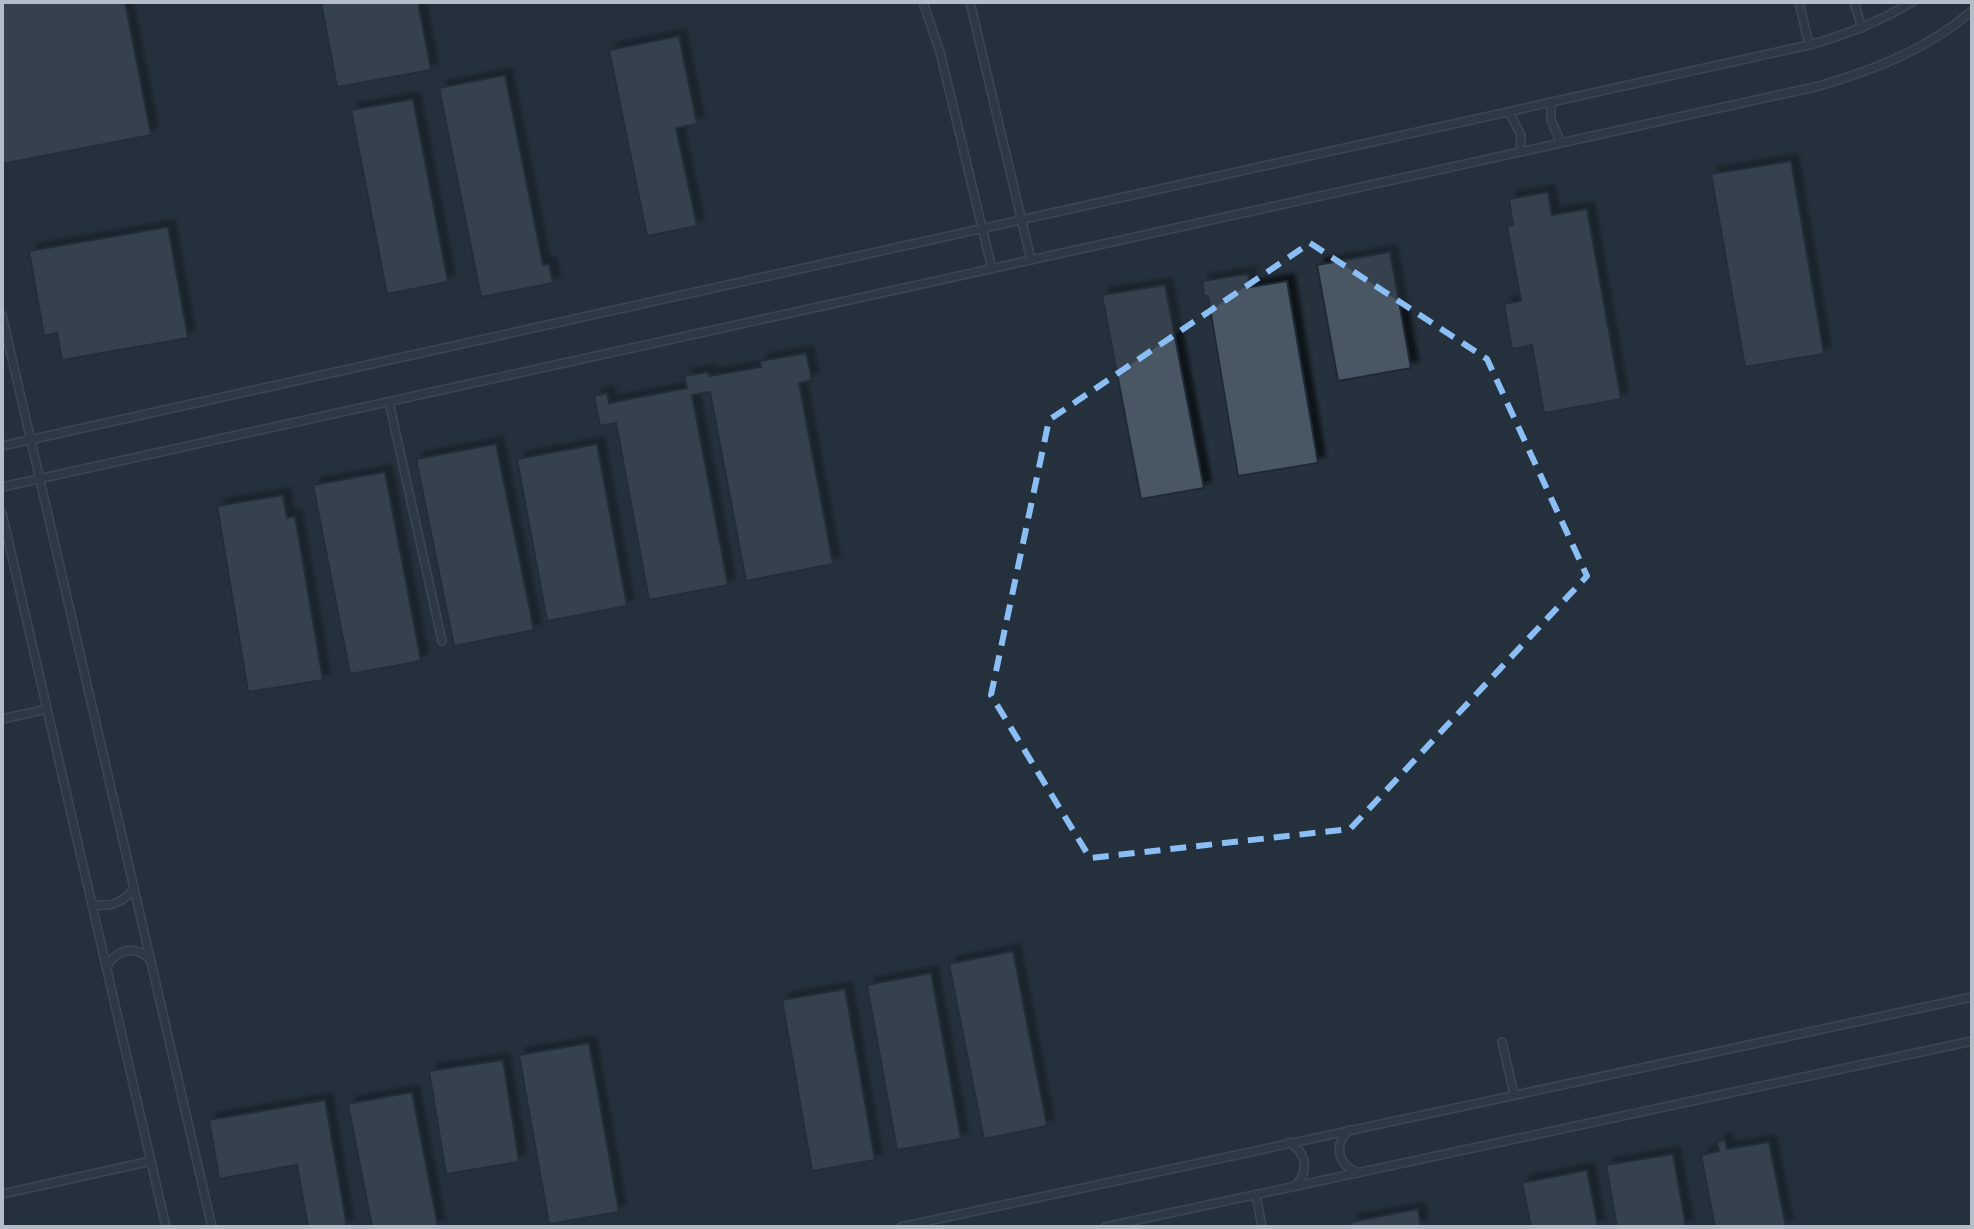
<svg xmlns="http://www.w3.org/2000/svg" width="1974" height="1229" font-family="'Fira Sans Condensed',sans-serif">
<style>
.building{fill:#485764;stroke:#1f2a35;stroke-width:2;filter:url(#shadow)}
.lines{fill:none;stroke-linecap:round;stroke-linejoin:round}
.lane-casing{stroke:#56616c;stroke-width:10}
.lane{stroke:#38434e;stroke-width:7}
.marked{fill:none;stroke:#8cbef6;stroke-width:6;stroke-dasharray:16 10;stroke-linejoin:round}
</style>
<defs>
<filter id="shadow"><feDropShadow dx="7" dy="-7" stdDeviation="2" flood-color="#0009"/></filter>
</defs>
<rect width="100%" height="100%" fill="#25313d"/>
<g class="building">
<polygon points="2,2 125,2 151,135 2,164"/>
<polygon points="321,2 418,2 431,70 337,87"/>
<polygon points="679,36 697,124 676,128 697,226 647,236 609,50"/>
<polygon points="505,75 543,265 549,264 553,283 481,297 439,88"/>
<polygon points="413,99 448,282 387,294 351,110"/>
<polygon points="1791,161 1824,354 1745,367 1711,174"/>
<polygon points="1548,192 1552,215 1587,209 1621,399 1544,413 1532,345 1512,349 1504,304 1521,301 1507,226 1513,225 1509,199"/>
<polygon points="168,227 188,338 62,360 57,333 44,336 29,251"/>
<polygon points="1390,252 1411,368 1338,381 1317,265"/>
<polygon points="1248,274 1250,287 1287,281 1318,463 1238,476 1208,296 1204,296 1202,281"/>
<polygon points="1165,285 1204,488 1141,499 1102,295"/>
<polygon points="806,353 812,380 799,383 833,564 746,581 710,392 692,395 728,585 649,600 616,423 600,426 594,396 607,393 609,403 687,388 684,376 708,372 709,376 761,367 760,361"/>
<polygon points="496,444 534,630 454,646 416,459"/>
<polygon points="597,444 627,606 547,621 517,459"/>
<polygon points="385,472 421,661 350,674 313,485"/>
<polygon points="283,495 287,518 295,516 323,680 248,692 217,506"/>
<polygon points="1013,951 1047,1126 984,1139 949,964"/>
<polygon points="931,973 961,1139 897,1150 867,985"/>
<polygon points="845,989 875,1160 812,1171 782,1000"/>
<polygon points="589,1043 619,1212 549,1224 519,1055"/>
<polygon points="503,1060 519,1162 446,1174 429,1071"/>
<polygon points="412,1092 438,1227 372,1227 348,1104"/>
<polygon points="325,1100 347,1227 308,1227 297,1165 219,1179 209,1120"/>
<polygon points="1725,1140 1727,1149 1769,1142 1786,1227 1715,1227 1701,1155 1719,1151 1717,1142"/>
<polygon points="1673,1154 1686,1227 1617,1227 1606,1165"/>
<polygon points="1587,1170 1598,1227 1531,1227 1522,1183"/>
<polygon points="1418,1209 1421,1227 1352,1227 1351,1222"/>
</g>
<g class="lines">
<g class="lane-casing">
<g id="lane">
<polyline points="923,2 940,52 992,269"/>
<polyline points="970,2 1031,260"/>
<polyline points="1799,2 1809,45"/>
<polyline points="1854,2 1862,28"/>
<polyline points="1551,102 1551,120 1561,143"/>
<polyline points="1509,112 1521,135 1520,152"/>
<polyline points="2,315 212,1227"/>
<polyline points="389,402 442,641"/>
<path d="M2,446L1809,45C1846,35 1879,22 1912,2"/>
<path d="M2,487L1819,86C1874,70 1928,49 1972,11"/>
<polyline points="2,513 166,1227"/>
<polyline points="2,719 47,709"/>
<path d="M92,904C110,908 123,903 134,888"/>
<path d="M107,967C116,949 133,945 149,958"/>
<polyline points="1502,1042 1514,1094"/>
<path d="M1349,1130C1333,1145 1338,1165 1358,1173"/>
<path d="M1289,1142C1305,1152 1310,1169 1297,1184"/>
<polyline points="2,1194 151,1161"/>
<polyline points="1256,1195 1262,1227"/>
<polyline points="901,1227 1972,997"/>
<polyline points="1105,1227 1972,1041"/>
</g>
</g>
<use href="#lane" class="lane"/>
</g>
<path d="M0 0H1974V1229H0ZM1310,243L1487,359L1587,576L1350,829L1090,858L991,695L1049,420Z" fill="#25313d" fill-opacity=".55" fill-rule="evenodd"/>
<path class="marked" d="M1310,243L1487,359L1587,576L1350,829L1090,858L991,695L1049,420Z"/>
<rect width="1974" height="1229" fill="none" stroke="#b4bec9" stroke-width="8"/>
</svg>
